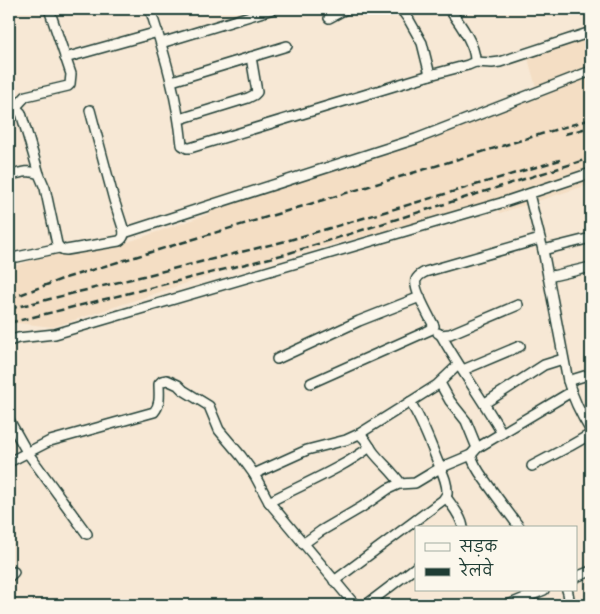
<svg xmlns="http://www.w3.org/2000/svg" width="600" height="614" font-family="'Shantell Sans','Playpen Sans Deva',sans-serif">
<style>
.built{fill:#f4dec4}
.lines{fill:none;stroke-linecap:round;stroke-linejoin:round}
.minor-casing{stroke:#1f3d34;stroke-width:12}
.minor{stroke:#fbf7ec;stroke-width:9}
.rail{stroke:#1f3d34;stroke-width:2.5;stroke-dasharray:8 4;stroke-linecap:butt}
</style>
<rect width="100%" height="100%" fill="#f7e8d5"/>
<filter id="ink" filterUnits="userSpaceOnUse"><feTurbulence type="fractalNoise" baseFrequency=".02" numOctaves="2"/><feDisplacementMap in="SourceGraphic" scale="10" xChannelSelector="R" yChannelSelector="G"/><feConvolveMatrix kernelMatrix="1 2 1 2 8 2 1 2 1" color-interpolation-filters="sRGB"/></filter>
<g filter="url(#ink)">
<polygon class="built" points="591,29 591,165 585,167 588,185 500,213 496,204 227,270 53,327 9,322 9,268 54,253 128,242 209,214 207,199 539,98 526,51"/>
<g class="lines">
<g class="minor-casing">
<g id="minor">
<path d="M150,9C165,55 177,96 182,145L187,148H190L430,75L468,65L475,62C476,45 459,22 449,9"/>
<polyline points="401,9 409,20 422,43 430,75"/>
<polyline points="329,18 346,9"/>
<polyline points="161,43 273,9"/>
<polyline points="65,58 158,32"/>
<polyline points="475,62 492,63 500,62 591,32"/>
<polyline points="172,81 287,46"/>
<polyline points="13,110 26,96 68,86 70,84 71,74 49,9"/>
<polyline points="9,111 18,110 21,113 39,174"/>
<polyline points="180,119 248,98 254,95 257,92 251,57"/>
<path d="M9,176C19,173 29,169 39,174L45,188L57,244C59,248 62,250 66,250L119,241C124,238 125,234 123,228L114,200L90,110"/>
<path d="M529,194L543,250L568,381C573,399 581,415 591,431"/>
<polyline points="124,233 416,139 591,71"/>
<polyline points="543,250 591,238"/>
<polyline points="17,257 59,248"/>
<polyline points="548,277 591,267"/>
<polyline points="438,333 441,335 450,334 518,305"/>
<path d="M441,335C460,369 483,400 502,433"/>
<polyline points="9,341 18,338 55,334 501,203 591,173"/>
<polyline points="277,359 359,321 420,297"/>
<polyline points="463,370 520,346"/>
<polyline points="568,381 591,374"/>
<path d="M311,383L430,330L434,326C429,316 413,289 416,280C418,275 422,274 425,272L540,239"/>
<polyline points="440,383 450,401 466,421 477,448"/>
<polyline points="485,403 544,365 563,359"/>
<polyline points="9,420 27,452 87,534"/>
<polyline points="359,434 437,385 458,365"/>
<path d="M9,462L50,441L154,412C161,404 159,394 159,384L162,381L167,380L178,385L183,390L209,406L219,430L241,456L254,474L269,502L355,605"/>
<polyline points="532,466 570,446 591,434"/>
<path d="M254,474L307,450L346,440L359,434C366,438 369,447 374,453C383,464 393,472 401,484"/>
<path d="M446,497C452,506 462,517 463,528"/>
<path d="M269,502C303,484 339,470 370,447"/>
<path d="M520,528C508,512 496,496 484,479C479,472 473,463 471,455L477,448L571,392"/>
<polyline points="303,544 321,531 362,507 388,489 399,484 415,483 440,468 471,455"/>
<polyline points="9,577 14,572"/>
<polyline points="576,577 591,571"/>
<path d="M334,581L443,500L447,494C448,482 441,470 437,460C429,440 422,420 410,402"/>
<polyline points="567,590 568,593 570,605"/>
<polyline points="366,605 416,567"/>
<polyline points="508,605 544,590"/>
</g>
</g>
<use href="#minor" class="minor"/>
<g class="rail">
<polyline points="565,134 591,127"/>
<polyline points="9,299 62,279 591,119"/>
<polyline points="9,309 286,241 560,160"/>
<polyline points="9,323 286,254 591,158"/>
</g>
</g>
</g>
<rect width="600" height="614" fill="none" stroke="#fbf7ec" stroke-width="30"/>
<rect x="15" y="15" width="570" height="584" fill="none" stroke="#1f3d34" stroke-width="2" filter="url(#ink)"/>
<rect x="415" y="526" width="162" height="65" fill="#fbf7ec" stroke="#a3ada2"/>
<rect x="425" y="543" width="25" height="8" fill="#fbf7ec" stroke="#a3ada2"/>
<text x="460" y="552" font-size="15" fill="#1f3d34">सड़क</text>
<rect x="425" y="568" width="25" height="8" fill="#1f3d34" stroke="#a3ada2"/>
<text x="460" y="576" font-size="15" fill="#1f3d34">रेलवे</text>
</svg>
